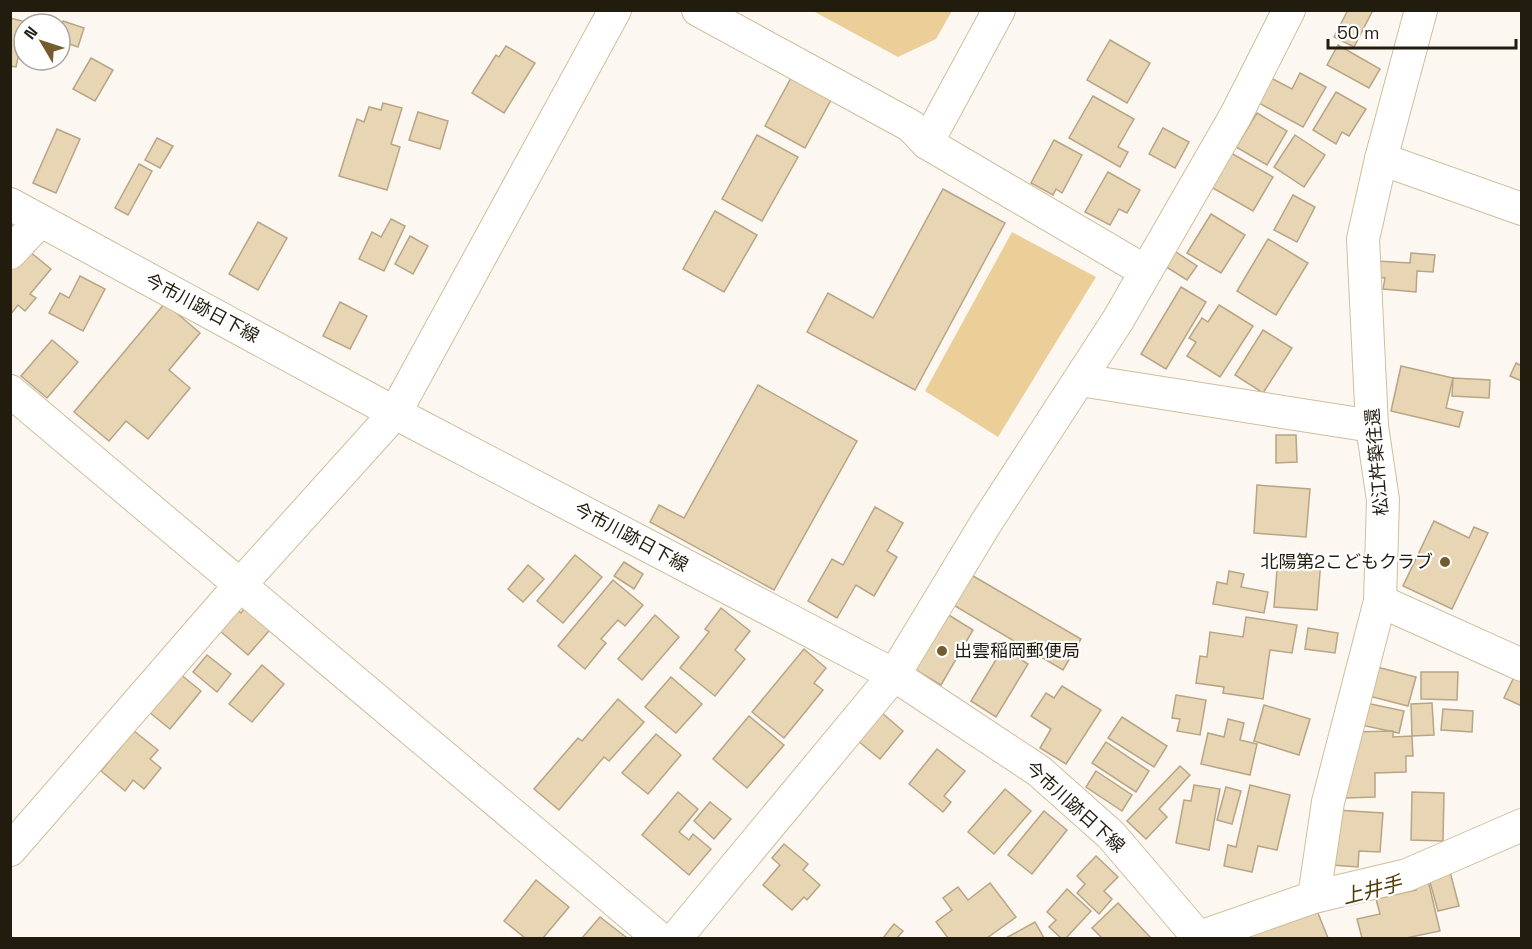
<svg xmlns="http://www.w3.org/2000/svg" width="1532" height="949" font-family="'Space Grotesk','Noto Sans JP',sans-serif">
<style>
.green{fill:#ecce98}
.building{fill:#e7d5b3;stroke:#b7a585;stroke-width:1.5}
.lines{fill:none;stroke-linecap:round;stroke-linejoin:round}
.minor-casing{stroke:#d0be9d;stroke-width:34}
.minor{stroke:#fff;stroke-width:32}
.poi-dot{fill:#745c2d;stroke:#fff;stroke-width:2}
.labels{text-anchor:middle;stroke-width:4.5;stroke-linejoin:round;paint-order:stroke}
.street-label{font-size:18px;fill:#221c0f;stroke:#fff}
.poi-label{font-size:18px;fill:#221c0f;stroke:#fff;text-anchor:end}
.water-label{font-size:20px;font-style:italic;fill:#4f3906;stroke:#fff}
</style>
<rect width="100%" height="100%" fill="#fcf8f1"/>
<g class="green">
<polygon points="813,11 952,11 936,39 898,57"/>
<polygon points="1012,232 1096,277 998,437 925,391"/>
</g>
<g class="building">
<polygon points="1348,10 1373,10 1354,47 1334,37"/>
<polygon points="10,18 26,22 16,67 10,66"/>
<polygon points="63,21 84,28 78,47 60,41 60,31"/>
<polygon points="1110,40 1150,63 1127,103 1087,80"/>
<polygon points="1338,45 1380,69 1369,88 1327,65"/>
<polygon points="506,46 535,63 504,113 472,93 496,55 499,57"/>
<polygon points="91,58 113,70 95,101 73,89"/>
<polygon points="1300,73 1326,87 1303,127 1257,102 1271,78 1292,89"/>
<polygon points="791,78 831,100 805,148 765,126"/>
<polygon points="1336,92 1366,109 1349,136 1342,132 1336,144 1313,130"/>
<polygon points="1093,96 1134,119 1118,147 1128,152 1120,167 1069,138"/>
<polygon points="383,103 402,108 391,144 400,147 387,190 339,176 357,119 364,122 369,107 381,110"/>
<polygon points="418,112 448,121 440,149 409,140"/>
<polygon points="1257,113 1287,131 1267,165 1236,147"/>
<polygon points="1163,128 1189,142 1175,168 1149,154"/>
<polygon points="57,129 80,139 56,193 33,183"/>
<polygon points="757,135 798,157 762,221 722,199"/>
<polygon points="1295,135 1325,155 1304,187 1274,167"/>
<polygon points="157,138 173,146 160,168 145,160"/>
<polygon points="1054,140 1082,155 1062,193 1056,189 1053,195 1031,183"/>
<polygon points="1231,153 1273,177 1253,211 1211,187"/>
<polygon points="139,164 152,171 128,215 115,208"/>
<polygon points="1108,172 1140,190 1127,213 1119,209 1110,225 1085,212"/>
<polygon points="943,189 1005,223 915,390 807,332 828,293 873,318"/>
<polygon points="1293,195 1315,207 1297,242 1274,230"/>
<polygon points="715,211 757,235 724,292 683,269"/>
<polygon points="1211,214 1245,235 1221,273 1187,253"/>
<polygon points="391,219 405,226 384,271 359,259 372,232 381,237"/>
<polygon points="258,222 287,238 258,290 229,274"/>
<polygon points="410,236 428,246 413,274 395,264"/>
<polygon points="1268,239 1308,263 1276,315 1237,291"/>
<polygon points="24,247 51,269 30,294 36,298 25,311 18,305 10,315 10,263"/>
<polygon points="1170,248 1197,266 1187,280 1160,263"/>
<polygon points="1411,253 1435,255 1433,272 1417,271 1416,292 1383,289 1385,278 1376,277 1377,261 1410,263"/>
<polygon points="80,276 105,289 83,331 49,313 60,293 69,298"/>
<polygon points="1181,287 1206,302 1166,369 1141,354"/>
<polygon points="340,302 367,316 350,349 323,336"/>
<polygon points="165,303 200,333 169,370 190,388 148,439 126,421 109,441 74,412"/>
<polygon points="1219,305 1253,326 1220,377 1187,356 1196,342 1189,338 1202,318 1208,322"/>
<polygon points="1263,330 1292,348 1263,393 1235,375"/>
<polygon points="52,340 78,362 47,398 21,376"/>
<polygon points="1516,363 1520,365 1522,363 1522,381 1510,376"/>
<polygon points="1401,366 1453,378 1446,408 1463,412 1459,427 1391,411"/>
<polygon points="1453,378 1490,380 1489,398 1452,396"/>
<polygon points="758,385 857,441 774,590 650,522 659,505 684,518"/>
<polygon points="1276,435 1296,435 1297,462 1276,463"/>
<polygon points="1257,485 1310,489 1306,537 1254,533"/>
<polygon points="875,507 903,523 887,551 897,557 874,596 856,585 837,618 808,601 832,559 843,565"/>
<polygon points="1434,521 1469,538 1474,527 1488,533 1452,609 1403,586"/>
<polygon points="575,555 602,577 563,623 537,601"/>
<polygon points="1278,558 1321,560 1317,610 1274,607"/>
<polygon points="624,562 643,574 634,589 614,576"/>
<polygon points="528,565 544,579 523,602 508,589"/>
<polygon points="1229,571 1244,574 1241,587 1268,592 1264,613 1213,604 1217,582 1227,584"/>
<polygon points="968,573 1081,639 1063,670 950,603"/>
<polygon points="613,580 643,605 625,626 618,620 601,639 606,643 585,669 558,646"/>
<polygon points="248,603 274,625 248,655 213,625 230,604 241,613"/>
<polygon points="721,608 750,631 735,650 745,659 715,696 680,668 709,632 705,629"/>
<polygon points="947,614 973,630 941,685 914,669"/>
<polygon points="655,615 679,637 642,680 618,659"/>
<polygon points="1246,617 1297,625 1292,653 1270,650 1263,699 1223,693 1224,687 1196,683 1200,656 1207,657 1210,632 1243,637"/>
<polygon points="1308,628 1338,633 1335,653 1305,649"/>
<polygon points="1003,648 1028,664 996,717 971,701"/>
<polygon points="804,649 826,668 814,683 823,690 784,738 752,712"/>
<polygon points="207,655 231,674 217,692 193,672"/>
<polygon points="262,665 284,684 252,722 229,704"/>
<polygon points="1377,667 1416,677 1408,706 1369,696"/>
<polygon points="1421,672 1458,672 1457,700 1421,699"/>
<polygon points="180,674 201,691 170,729 149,712"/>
<polygon points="671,677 702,704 676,733 645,707"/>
<polygon points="1514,677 1522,681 1522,706 1504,698"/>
<polygon points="1062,686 1101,710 1066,764 1040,748 1051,729 1031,716 1046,693 1054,698"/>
<polygon points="1176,695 1206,700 1200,735 1177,731 1180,719 1172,718"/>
<polygon points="618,699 644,722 609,761 604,757 559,810 534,789 578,738 582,741"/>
<polygon points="1366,703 1404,711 1399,733 1361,725"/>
<polygon points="1432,703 1434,735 1412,736 1411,704"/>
<polygon points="1264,705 1310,719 1299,755 1254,741"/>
<polygon points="1443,709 1473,711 1472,732 1441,730"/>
<polygon points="882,713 903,731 880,759 858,741"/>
<polygon points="749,716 784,745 747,788 713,759"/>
<polygon points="1122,717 1167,746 1154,767 1108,738"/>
<polygon points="1228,719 1244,723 1240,740 1257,744 1250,775 1201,764 1208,733 1224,737"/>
<polygon points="134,731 158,750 150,759 161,768 144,789 133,780 125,791 101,771"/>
<polygon points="1393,731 1393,737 1412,736 1413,756 1406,756 1406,772 1375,773 1375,797 1346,798 1345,770 1351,732"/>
<polygon points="656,734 681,755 648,794 622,773"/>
<polygon points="1106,742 1149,771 1136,792 1092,763"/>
<polygon points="937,749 965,771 944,796 951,802 943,812 909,784"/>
<polygon points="1180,766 1190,775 1159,809 1167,817 1146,839 1127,821"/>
<polygon points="1096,771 1132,795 1122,811 1086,787"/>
<polygon points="1194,785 1220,789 1209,850 1176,843 1184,800 1191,801"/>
<polygon points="1250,785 1290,795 1277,850 1258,846 1252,872 1224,866 1228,845 1236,847"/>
<polygon points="1226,787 1241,791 1232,824 1217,820"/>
<polygon points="1005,789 1031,811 994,854 968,832"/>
<polygon points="678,792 698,809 679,832 689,840 693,834 711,849 689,875 642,835"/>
<polygon points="1412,792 1444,793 1443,841 1411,840"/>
<polygon points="710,802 731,819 714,839 694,821"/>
<polygon points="1336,810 1383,813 1380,852 1359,851 1358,867 1332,865"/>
<polygon points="1044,811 1067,830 1032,874 1008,855"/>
<polygon points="784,844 808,864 803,870 820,885 807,900 804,897 792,910 763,885 780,865 772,858"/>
<polygon points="1096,856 1118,877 1104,891 1112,899 1099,914 1077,893 1085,884 1077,876"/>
<polygon points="1449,868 1459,906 1438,911 1428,875"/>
<polygon points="1427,876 1440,931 1406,938 1362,938 1357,919 1380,914 1376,899 1416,890 1414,879"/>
<polygon points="536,880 569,907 543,938 525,938 504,921"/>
<polygon points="990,883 1016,917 987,938 948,938 936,922 952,910 943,898 958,887 968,900"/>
<polygon points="1067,889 1091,911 1066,938 1061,938 1049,927 1056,920 1047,912"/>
<polygon points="1313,901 1328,938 1231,938"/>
<polygon points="1118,903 1150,937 1148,938 1102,938 1092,928"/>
<polygon points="600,917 627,938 582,938"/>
<polygon points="1035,922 1044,938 1006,938"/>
<polygon points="894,924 903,931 897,938 883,938"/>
</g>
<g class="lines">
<g class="minor-casing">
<g id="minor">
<polyline points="698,10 911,126 927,143 1145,271"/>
<polyline points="927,143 999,10"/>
<polyline points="1381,159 1522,209"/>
<polyline points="10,204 395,413 894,675 1039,771 1111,835 1199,938"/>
<polyline points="10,253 40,221"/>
<polyline points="1080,380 1372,426"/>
<polyline points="10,391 659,938"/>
<polyline points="1380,601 1522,665"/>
<polyline points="10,850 240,585 395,413 615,10"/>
<polyline points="1314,897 1328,802 1380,601 1383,500 1372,426 1363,239 1381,159 1421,10"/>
<polyline points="676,938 894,675 986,523 1118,320 1236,115 1289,10"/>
<polyline points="1197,938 1314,897 1407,875 1522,825"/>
</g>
</g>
<use href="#minor" class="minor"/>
</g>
<g class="poi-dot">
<circle cx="1445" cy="562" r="6"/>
<circle cx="942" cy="651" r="6"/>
</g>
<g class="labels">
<g class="street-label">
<text transform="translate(202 308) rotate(28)" y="6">今市川跡日下線</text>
<text transform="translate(1377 462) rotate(-95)" y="6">松江杵築往還</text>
<text transform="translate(631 537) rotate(28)" y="6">今市川跡日下線</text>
<text transform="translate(1075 807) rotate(42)" y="6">今市川跡日下線</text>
</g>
<g class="poi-label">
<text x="1433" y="568">北陽第2こどもクラブ</text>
<text x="954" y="657" text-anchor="start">出雲稲岡郵便局</text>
</g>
<g class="water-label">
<text transform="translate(1372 890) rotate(-14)" y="7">上井手</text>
</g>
</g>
<rect width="1532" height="949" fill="none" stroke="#221c0f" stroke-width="24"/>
<g transform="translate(42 42) rotate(309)"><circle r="28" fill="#ffffff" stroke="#a7a49f" stroke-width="1.5"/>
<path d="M0-4.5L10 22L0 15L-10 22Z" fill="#745c2d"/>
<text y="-9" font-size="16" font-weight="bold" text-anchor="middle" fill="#221c0f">N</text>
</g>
<path d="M1328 39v9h188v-9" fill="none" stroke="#221c0f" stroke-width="3"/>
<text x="1337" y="39" font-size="18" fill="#221c0f" stroke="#ffffff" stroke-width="4.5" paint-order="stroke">50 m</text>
</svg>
